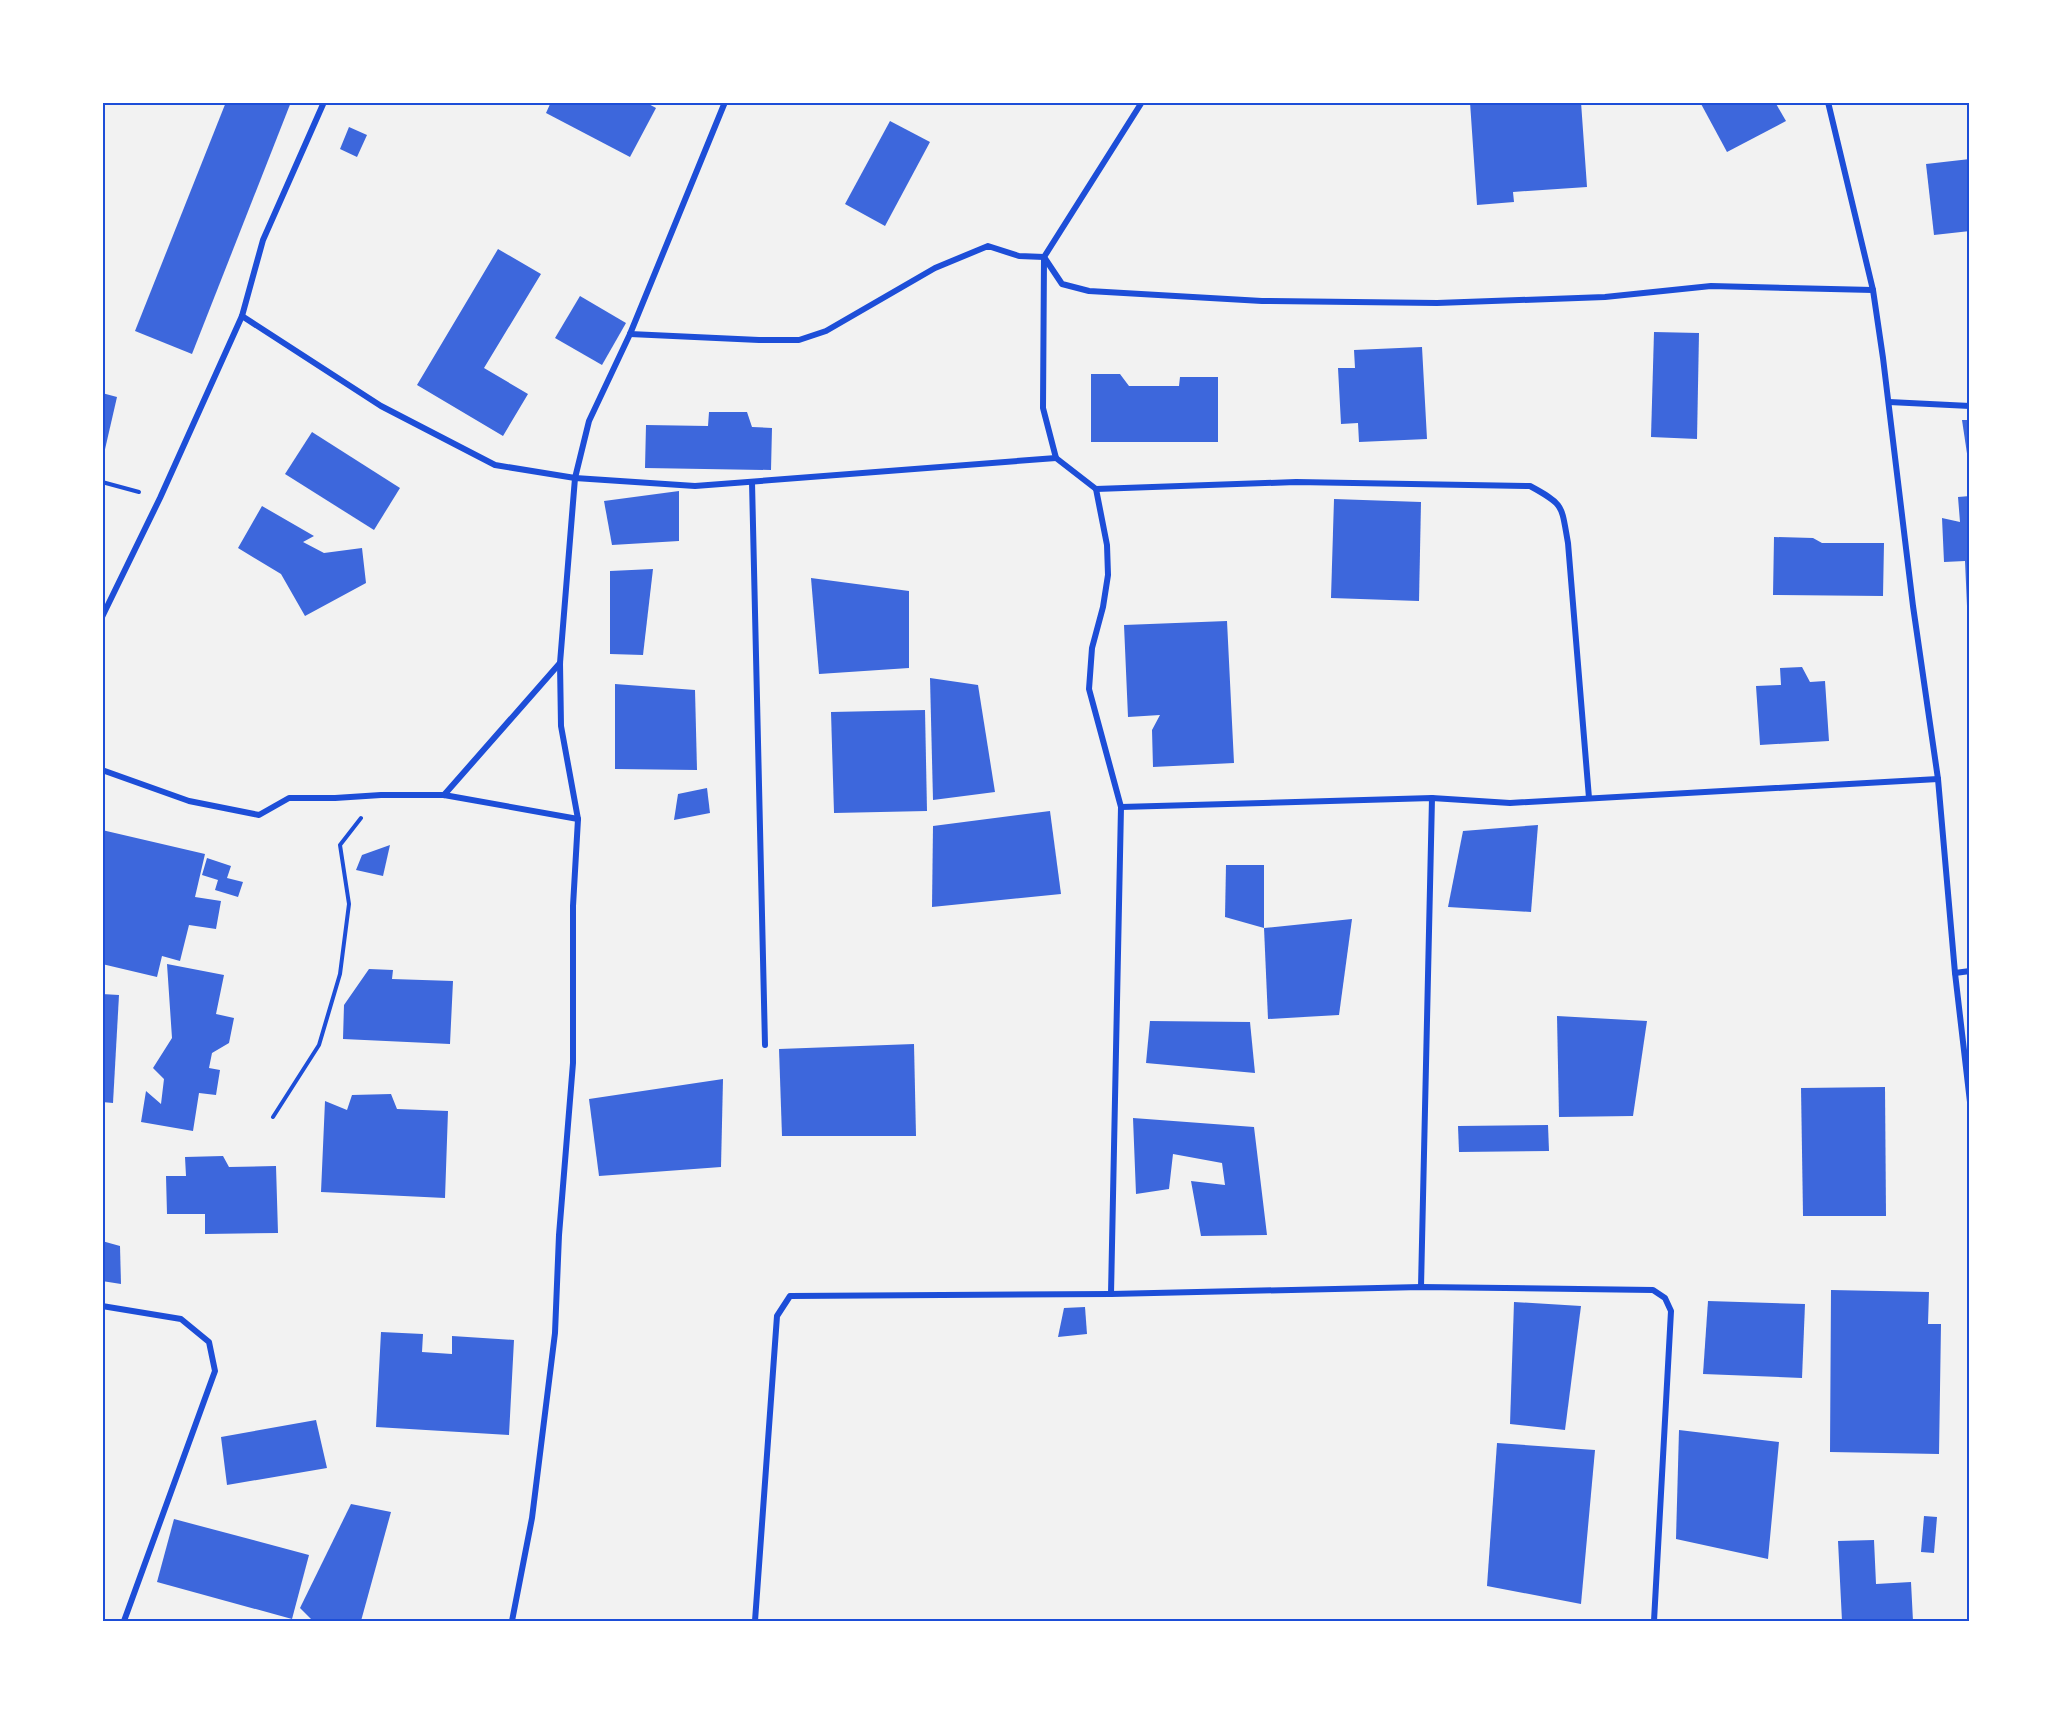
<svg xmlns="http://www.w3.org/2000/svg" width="2072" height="1723" font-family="'IBM Plex Sans',sans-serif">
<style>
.building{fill:#3d67dc}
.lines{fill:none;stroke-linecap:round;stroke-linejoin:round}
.path{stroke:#1d4ed8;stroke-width:4}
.minor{stroke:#1d4ed8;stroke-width:6}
.neatline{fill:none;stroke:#1d4ed8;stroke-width:2}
</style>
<rect width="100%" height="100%" fill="#f2f2f2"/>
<g class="building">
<polygon points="226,102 291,102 192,354 135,331"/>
<polygon points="551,102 645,102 656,108 630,157 546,113"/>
<polygon points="1470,102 1581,102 1587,187 1513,192 1514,202 1477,205"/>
<polygon points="1700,102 1775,102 1786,121 1727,152"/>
<polygon points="890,121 930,142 885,226 845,204"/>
<polygon points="349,127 367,135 357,157 340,149"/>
<polygon points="1970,159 1970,231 1934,235 1926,164"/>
<polygon points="498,249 541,274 484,368 528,394 503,436 417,385"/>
<polygon points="580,296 626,323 602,365 555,338"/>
<polygon points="1654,332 1699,333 1697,439 1651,437"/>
<polygon points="1422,347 1427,439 1359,442 1358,423 1341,424 1338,368 1355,368 1354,350"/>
<polygon points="1091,374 1120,374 1129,386 1179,386 1180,377 1218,377 1218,442 1091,442"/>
<polygon points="102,393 117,397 103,458 102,458"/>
<polygon points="709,412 747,412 752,427 772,428 771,470 645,468 646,425 708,426"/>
<polygon points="1962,420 1970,420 1970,467 1969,467"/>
<polygon points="312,432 400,488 374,530 285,474"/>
<polygon points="679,491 679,541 612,545 604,501"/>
<polygon points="1970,496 1970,606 1967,606 1965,561 1944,562 1942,518 1960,522 1958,497"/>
<polygon points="1334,499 1421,502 1419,601 1331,598"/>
<polygon points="262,506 314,536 303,542 324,553 362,548 366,583 305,616 281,574 238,548"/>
<polygon points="1774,537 1813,538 1822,543 1884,543 1883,596 1773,595"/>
<polygon points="653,569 643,655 610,654 610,571"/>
<polygon points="811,578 909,591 909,668 819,674"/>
<polygon points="1227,621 1234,763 1153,767 1152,730 1160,715 1128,717 1124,625"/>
<polygon points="1802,667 1810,682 1825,681 1829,741 1760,745 1756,686 1781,685 1780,668"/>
<polygon points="930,678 978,685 995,792 933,800"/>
<polygon points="615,684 695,690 697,770 615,769"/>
<polygon points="925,710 927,811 834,813 831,712"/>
<polygon points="707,788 710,813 674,820 678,794"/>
<polygon points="1050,811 1061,894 932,907 933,826"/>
<polygon points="1538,825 1531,912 1448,907 1463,831"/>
<polygon points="102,830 205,854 195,897 221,901 216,929 189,925 180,961 162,956 157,977 102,964"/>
<polygon points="390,845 383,876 356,870 362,855"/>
<polygon points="207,858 231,866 227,878 243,882 238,897 215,890 218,880 202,875"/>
<polygon points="1226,865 1264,865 1264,928 1225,917"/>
<polygon points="1352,919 1339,1015 1268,1019 1264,928"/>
<polygon points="167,964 224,975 216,1014 234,1018 229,1043 212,1053 209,1068 220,1070 216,1095 199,1093 193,1131 141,1122 146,1091 161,1104 164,1079 153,1068 172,1038"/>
<polygon points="369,969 393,970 392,979 453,981 450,1044 343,1039 344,1005"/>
<polygon points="102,994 119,995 113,1103 102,1102"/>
<polygon points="1557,1016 1647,1021 1633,1116 1559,1117"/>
<polygon points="1150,1021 1250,1022 1255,1073 1146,1063"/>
<polygon points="914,1044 916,1136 782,1136 779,1049"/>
<polygon points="723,1079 721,1167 599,1176 589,1099"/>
<polygon points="1885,1087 1886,1216 1803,1216 1801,1088"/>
<polygon points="391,1094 397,1109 448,1111 445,1198 321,1192 325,1101 347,1110 352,1095"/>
<polygon points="1133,1118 1254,1127 1267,1235 1201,1236 1191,1181 1225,1185 1222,1163 1173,1154 1169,1189 1136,1194"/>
<polygon points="1548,1125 1549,1151 1459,1152 1458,1126"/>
<polygon points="223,1156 229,1167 276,1166 278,1233 205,1234 205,1214 167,1214 166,1176 186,1176 185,1157"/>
<polygon points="102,1241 120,1246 121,1284 102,1281"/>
<polygon points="1831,1290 1929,1292 1928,1324 1941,1324 1939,1454 1830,1452"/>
<polygon points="1708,1301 1805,1304 1802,1378 1703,1374"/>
<polygon points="1514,1302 1581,1306 1565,1430 1510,1424"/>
<polygon points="1085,1307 1087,1334 1058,1337 1064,1308"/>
<polygon points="381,1332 423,1334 422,1352 452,1354 452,1336 514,1340 509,1435 376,1427"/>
<polygon points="316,1420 327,1468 227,1485 221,1437"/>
<polygon points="1679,1430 1779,1442 1768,1559 1676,1539"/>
<polygon points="1497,1443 1595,1450 1581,1604 1487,1586"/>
<polygon points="351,1504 391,1512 361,1621 313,1621 300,1608"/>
<polygon points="1924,1516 1937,1517 1934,1553 1921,1552"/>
<polygon points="174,1519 309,1555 292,1619 157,1582"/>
<polygon points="1874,1540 1876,1584 1911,1582 1913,1621 1842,1621 1838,1541"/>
</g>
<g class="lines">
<g class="path">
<polyline points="102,482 139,492"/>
<polyline points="273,1117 319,1045 340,974 349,904 340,845 361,818"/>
</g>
<g class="minor">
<path d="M1142,102L1044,257L1043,408L1056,458L1096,489L1296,482L1530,486C1565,505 1561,505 1568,543L1589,798"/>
<polyline points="1828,102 1873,290 1883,358 1913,606 1938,779 1955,973 1970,1102"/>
<polyline points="1044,257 1062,284 1089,291 1262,301 1437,303 1605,297 1711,286 1873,290"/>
<polyline points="242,316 381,406 495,465 575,478 589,421 630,334 725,102"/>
<polyline points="630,334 759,340 799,340 826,331 935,268 988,246 1019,256 1044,257"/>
<polyline points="1889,402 1970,406"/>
<polyline points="752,482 765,1045"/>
<polyline points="1096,489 1107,545 1108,575 1103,607 1092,648 1089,689 1121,807 1111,1294"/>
<polyline points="102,617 160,498 242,316 263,240 324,102"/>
<polyline points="102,770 189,801 259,815 289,798 335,798 381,795 444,795 578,819"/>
<polyline points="444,795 560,663"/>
<polyline points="1121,807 1432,798 1510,803 1938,779"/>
<polyline points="1955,973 1970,971"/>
<polyline points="1421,1287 1432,798"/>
<polyline points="102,1306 181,1319 209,1342 215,1371 124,1621"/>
<polyline points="512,1621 532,1518 555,1333 559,1235 573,1063 573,906 578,819 561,726 560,663 575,478 695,486 1056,458"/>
<polyline points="755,1621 777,1316 790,1296 1111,1294 1421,1287 1653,1290 1665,1298 1671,1311 1654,1621"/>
</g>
</g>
<rect width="2072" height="1723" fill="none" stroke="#ffffff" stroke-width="207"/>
<rect x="104" y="104" width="1864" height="1516" class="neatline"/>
</svg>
